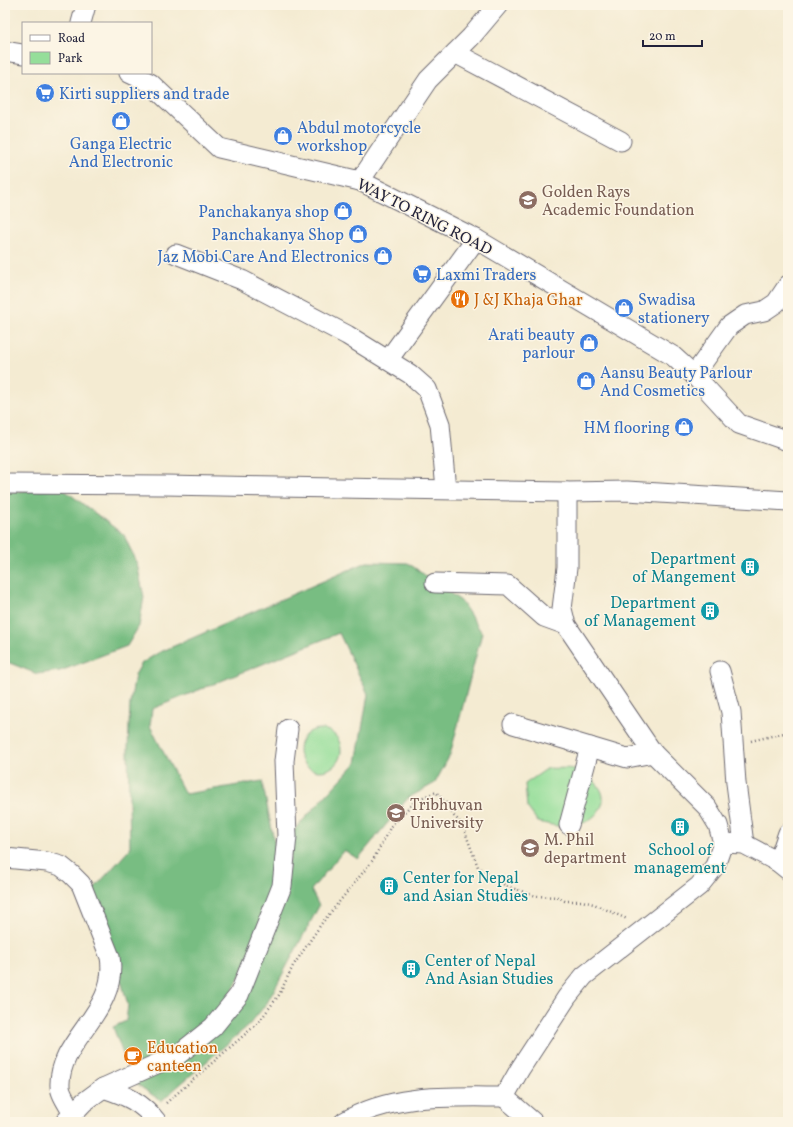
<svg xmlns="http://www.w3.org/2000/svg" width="793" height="1127" font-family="Vollkorn,serif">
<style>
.green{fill:#95de9a;stroke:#5c806a}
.forest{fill:#78bd82;stroke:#4d705e}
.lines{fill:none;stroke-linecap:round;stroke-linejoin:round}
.minor-casing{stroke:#6c6870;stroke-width:21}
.path{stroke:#6c6870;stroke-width:2.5;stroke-dasharray:1 3;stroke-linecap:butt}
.minor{stroke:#fff;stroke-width:19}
.labels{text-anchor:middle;stroke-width:3;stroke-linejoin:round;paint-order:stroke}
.shop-label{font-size:16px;fill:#366cbe;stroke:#fcf5e5;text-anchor:start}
.education-label{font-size:16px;fill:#785e54;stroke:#fcf5e5;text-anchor:start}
.street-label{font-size:16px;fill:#22223b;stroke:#fcf5e5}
.food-label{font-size:16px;fill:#c56008;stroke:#fcf5e5;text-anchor:start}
.culture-label{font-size:16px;fill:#0d838f;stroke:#fcf5e5;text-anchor:end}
</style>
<rect width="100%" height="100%" fill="#fcf5e5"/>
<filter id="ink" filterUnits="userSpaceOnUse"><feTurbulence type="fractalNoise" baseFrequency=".025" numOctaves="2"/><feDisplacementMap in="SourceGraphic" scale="8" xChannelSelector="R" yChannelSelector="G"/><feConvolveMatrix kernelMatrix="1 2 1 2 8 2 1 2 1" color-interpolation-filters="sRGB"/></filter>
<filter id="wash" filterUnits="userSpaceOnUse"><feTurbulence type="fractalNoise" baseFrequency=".012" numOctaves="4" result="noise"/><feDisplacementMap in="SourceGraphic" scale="16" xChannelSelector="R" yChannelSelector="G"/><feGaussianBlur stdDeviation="0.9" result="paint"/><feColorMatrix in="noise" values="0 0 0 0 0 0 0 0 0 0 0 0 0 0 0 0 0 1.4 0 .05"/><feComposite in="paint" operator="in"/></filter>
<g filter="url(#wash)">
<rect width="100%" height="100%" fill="#f4ebd2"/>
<g class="green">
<circle cx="320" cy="750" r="21"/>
<path d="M548,768C558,769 570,767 579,770C583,772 587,775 590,778C615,796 601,819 575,826C564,829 549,824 538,822L527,807L525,784Z"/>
</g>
<g class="forest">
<polygon points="63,489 124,535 137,564 144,597 139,626 127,646 60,671 37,674 5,661 5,492"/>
<polygon points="367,562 408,563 461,601 482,633 450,755 435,783 408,798 358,859 344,850 311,890 319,906 267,1003 249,1025 161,1101 131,1080 170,1063 191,1051 231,1013 248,988 282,907 294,830 356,763 368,694 339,633 152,709 150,726 185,794 262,781 277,855 271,899 252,951 235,986 221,1009 200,1030 170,1054 129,1070 113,1027 126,1021 128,1005 112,949 95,915 89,894 130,849 128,748 130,704 135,675 142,663 158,653"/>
</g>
</g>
<g filter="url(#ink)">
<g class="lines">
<g class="minor-casing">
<g id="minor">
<polyline points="81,23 86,5"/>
<polyline points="5,51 23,54"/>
<polyline points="455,53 621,141"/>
<polyline points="129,73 150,83 219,148 360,181 476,239 673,356 694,375 739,424 788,441"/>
<polyline points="360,181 428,80 471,37 498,5"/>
<polyline points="176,254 242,280 347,335 410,374 427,389 440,424 446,489"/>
<polyline points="388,360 476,239"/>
<polyline points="694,375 729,326 745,315 764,311 776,303 788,285"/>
<polyline points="5,484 164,485 567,492 627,491 788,501"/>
<polyline points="567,492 567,568 562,609 566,625 653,753"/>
<polyline points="435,583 508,585 544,617 566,625"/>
<polyline points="720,671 731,712 736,783 744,844"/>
<polyline points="513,724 627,758 653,753 707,807 718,825 723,843"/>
<polyline points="569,825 590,747"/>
<path d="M5,858L47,862L61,866L71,874L81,884L110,957C119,1012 58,1039 60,1086C60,1094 69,1106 73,1114"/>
<polyline points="778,862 788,833"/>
<path d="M103,1088C125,1095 142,1102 157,1122"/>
<polyline points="504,1097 533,1122"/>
<polyline points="65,1122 84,1102 103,1088 179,1054 213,1027 239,995 282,886 287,836 284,761 288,729"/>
<path d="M344,1122C392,1093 450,1097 504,1097L520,1069L567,997L584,976L699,886L715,866L723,843L744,844L778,862L788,870"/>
</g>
</g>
<g class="path">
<polyline points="751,741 788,732"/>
<polyline points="166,1103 258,1023 279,995 293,966 322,923 373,860 391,826 416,800 436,792 446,803 454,816 462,824 478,867 506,886 536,896 558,897 565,901 582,901 594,904 627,919"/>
</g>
<use href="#minor" class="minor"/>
</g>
</g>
<defs>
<g id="supermarket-disc" transform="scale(1)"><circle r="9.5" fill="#3f7fe0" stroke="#fcf5e5"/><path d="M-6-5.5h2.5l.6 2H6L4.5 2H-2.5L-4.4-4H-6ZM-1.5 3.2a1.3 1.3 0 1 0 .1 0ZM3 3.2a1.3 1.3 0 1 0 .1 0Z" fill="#fff"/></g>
<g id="shop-disc" transform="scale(1)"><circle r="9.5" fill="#3f7fe0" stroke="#fcf5e5"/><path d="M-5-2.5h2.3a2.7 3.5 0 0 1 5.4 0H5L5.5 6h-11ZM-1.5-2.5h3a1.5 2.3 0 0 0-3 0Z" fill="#fff"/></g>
<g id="school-disc" transform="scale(1)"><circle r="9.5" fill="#8d6e63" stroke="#fcf5e5"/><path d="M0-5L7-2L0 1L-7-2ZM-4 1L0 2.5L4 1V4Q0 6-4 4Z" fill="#fff"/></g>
<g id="restaurant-disc" transform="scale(1)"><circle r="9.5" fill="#e8710a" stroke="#fcf5e5"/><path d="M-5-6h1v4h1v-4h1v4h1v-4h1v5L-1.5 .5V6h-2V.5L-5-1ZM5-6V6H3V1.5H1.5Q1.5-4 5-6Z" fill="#fff"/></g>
<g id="building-disc" transform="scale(1)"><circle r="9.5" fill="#0f9aa8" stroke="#fcf5e5"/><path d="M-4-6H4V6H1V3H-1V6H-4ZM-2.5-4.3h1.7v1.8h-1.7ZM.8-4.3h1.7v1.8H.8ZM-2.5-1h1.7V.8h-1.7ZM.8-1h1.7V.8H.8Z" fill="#fff"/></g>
<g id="university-disc" transform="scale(1)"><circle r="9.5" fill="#8d6e63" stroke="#fcf5e5"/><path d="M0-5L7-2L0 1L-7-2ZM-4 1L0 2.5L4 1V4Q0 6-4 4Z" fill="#fff"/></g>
<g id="cafe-disc" transform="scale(1)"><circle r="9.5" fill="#e8710a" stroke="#fcf5e5"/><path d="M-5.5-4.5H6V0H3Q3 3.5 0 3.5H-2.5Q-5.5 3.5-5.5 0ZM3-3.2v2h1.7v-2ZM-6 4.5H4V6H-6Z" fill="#fff"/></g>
</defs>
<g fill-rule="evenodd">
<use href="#supermarket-disc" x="45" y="93"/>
<use href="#shop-disc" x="121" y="121"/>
<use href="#shop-disc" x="283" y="136"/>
<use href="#school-disc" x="528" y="200"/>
<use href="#shop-disc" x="343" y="211"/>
<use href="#shop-disc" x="358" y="234"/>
<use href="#shop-disc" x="383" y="256"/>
<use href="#supermarket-disc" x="422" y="274"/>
<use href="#restaurant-disc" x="460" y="299"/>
<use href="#shop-disc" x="624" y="308"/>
<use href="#shop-disc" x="589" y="343"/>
<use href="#shop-disc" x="586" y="381"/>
<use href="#shop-disc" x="684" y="427"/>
<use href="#building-disc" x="750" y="567"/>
<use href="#building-disc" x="710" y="611"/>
<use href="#university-disc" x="396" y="813"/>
<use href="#building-disc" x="680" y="827"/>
<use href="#university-disc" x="530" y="848"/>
<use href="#building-disc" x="389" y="886"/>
<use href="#building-disc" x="411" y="969"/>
<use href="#cafe-disc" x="133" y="1056"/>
</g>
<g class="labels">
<g class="shop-label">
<text x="59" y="99">Kirti suppliers and trade</text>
<text x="297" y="133">Abdul motorcycle<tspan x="297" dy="18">workshop</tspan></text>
<text x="121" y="149" text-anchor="middle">Ganga Electric<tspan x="121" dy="18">And Electronic</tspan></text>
<text x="329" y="217" text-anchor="end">Panchakanya shop</text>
<text x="344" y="240" text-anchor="end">Panchakanya Shop</text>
<text x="369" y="262" text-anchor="end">Jaz Mobi Care And Electronics</text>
<text x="436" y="280">Laxmi Traders</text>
<text x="638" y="305">Swadisa<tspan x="638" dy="18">stationery</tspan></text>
<text x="575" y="340" text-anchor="end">Arati beauty<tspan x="575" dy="18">parlour</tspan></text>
<text x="600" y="378">Aansu Beauty Parlour<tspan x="600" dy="18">And Cosmetics</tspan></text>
<text x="670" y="433" text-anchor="end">HM flooring</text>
</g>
<g class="education-label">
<text x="542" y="197">Golden Rays<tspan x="542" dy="18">Academic Foundation</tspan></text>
<text x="410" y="810">Tribhuvan<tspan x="410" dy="18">University</tspan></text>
<text x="544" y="845">M. Phil<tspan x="544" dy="18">department</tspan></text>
</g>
<g class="street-label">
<text transform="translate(425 216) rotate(27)" y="6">WAY TO RING ROAD</text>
</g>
<g class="food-label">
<text x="474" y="305">J &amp;J Khaja Ghar</text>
<text x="147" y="1053">Education<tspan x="147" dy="18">canteen</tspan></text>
</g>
<g class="culture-label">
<text x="736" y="564">Department<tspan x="736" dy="18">of Mangement</tspan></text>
<text x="696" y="608">Department<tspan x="696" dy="18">of Management</tspan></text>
<text x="680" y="855" text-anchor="middle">School of<tspan x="680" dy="18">management</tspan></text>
<text x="403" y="883" text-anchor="start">Center for Nepal<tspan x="403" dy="18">and Asian Studies</tspan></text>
<text x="425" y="966" text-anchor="start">Center of Nepal<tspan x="425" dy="18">And Asian Studies</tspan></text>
</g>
</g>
<rect width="793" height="1127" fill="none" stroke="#fcf5e5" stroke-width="20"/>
<rect x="22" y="22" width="130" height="52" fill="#fcf5e5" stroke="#a5a1a1"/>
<rect x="30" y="35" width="20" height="6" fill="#ffffff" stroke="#a5a1a1"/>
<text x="58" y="42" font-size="12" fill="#22223b">Road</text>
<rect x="30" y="52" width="20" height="12" fill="#95de9a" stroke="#a5a1a1"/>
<text x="58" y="62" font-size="12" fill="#22223b">Park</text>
<path d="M643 40v6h59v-6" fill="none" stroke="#22223b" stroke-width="2"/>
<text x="649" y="40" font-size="12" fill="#22223b" stroke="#fcf5e5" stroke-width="3" paint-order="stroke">20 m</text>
</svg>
